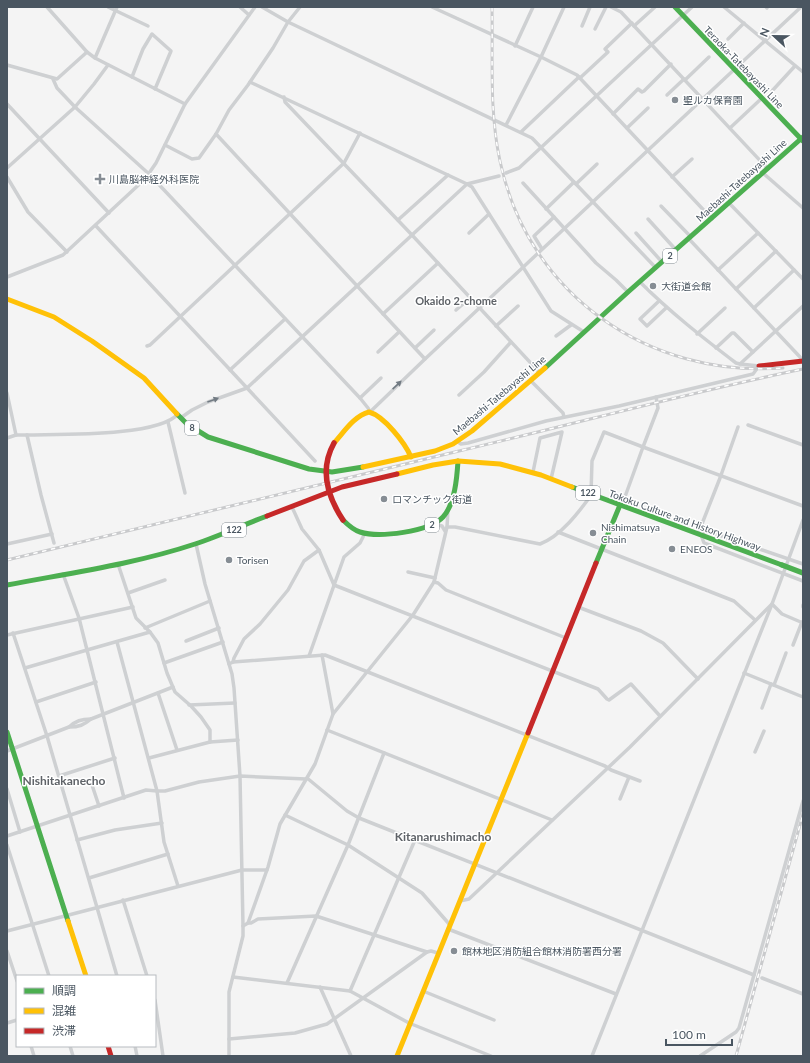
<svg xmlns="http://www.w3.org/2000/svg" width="810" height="1063" font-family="Lato,'Noto Sans JP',sans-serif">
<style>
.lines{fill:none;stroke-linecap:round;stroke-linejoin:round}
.street{stroke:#ced0d2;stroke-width:3.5}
.fast{stroke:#4caf50;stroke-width:5}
.slow{stroke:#ffc107;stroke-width:5}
.jam{stroke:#c62828;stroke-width:5}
.rail-casing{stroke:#c9cacc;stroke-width:3}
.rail{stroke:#fff;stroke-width:1.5;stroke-dasharray:4.5;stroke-linecap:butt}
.fast-bridge{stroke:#4caf50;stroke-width:5.5}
.jam-bridge{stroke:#c62828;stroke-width:5.5}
.oneway{fill:#727b83}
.poi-dot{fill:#868d94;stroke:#fff;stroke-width:1.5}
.labels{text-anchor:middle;stroke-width:3;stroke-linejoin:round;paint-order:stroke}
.shield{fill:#fff;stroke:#808990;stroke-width:1}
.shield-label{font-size:9px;font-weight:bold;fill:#4a5661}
.street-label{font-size:10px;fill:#4a5661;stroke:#fff}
.poi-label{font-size:10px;fill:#4a5661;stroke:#fff;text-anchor:start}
.neighbourhood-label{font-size:11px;font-weight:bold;fill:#5f6368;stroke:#fff}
.quarter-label{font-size:12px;font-weight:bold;fill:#5f6368;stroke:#fff}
</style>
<rect width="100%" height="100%" fill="#f4f4f4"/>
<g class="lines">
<g class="street">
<polyline points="47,7 87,52 95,58 185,104"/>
<polyline points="108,7 148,26"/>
<polyline points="240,7 249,15"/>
<polyline points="262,7 288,22 532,138 656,268"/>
<polyline points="432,7 541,57 577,75 712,219"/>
<polyline points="611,7 621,12 768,169"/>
<polyline points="724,7 803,72"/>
<polyline points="766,7 767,8"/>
<polyline points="582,26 590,7"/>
<polyline points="634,26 655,7"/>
<polyline points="595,29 606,7"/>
<polyline points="728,39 744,23"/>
<polyline points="515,46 533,7"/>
<polyline points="95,58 117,7"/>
<polyline points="7,65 57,79 87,52"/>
<polyline points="132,77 143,49 152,34 171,51 155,89"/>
<polyline points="580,78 608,52 605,49 632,23"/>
<polyline points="53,79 57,88 75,107 149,174 360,398 368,408 370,412 425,359"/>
<polyline points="685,80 709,57"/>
<polyline points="250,82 467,184 472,187 551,311 584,332"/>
<polyline points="772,91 795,66"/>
<polyline points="667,95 684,79"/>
<polyline points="284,97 285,102 412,235 540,373"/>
<polyline points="7,104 109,213"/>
<polyline points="613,114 638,89 642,92 644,91 671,64"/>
<polyline points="506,125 541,57 564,7"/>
<polyline points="627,128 648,108"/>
<polyline points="730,128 762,98"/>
<polyline points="521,132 579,77"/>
<polyline points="216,134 425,359 801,7"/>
<polyline points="165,145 192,159 199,158 216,134 229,110 248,85 273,48 288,22 300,7"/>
<polyline points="7,168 75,107 94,84 108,65"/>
<polyline points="506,173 519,168 692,7"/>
<polyline points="763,173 803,208"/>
<polyline points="7,177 28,212 67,252"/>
<polyline points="672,177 692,159"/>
<polyline points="523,183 596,263 616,280 628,292"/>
<polyline points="576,184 597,164"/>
<polyline points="729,203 803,279"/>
<polyline points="661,206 691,237"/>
<polyline points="546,209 574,182"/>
<polyline points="648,219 676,250"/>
<polyline points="398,220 448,175"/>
<polyline points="96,226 315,461"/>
<polyline points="469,233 489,214"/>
<polyline points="636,233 662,262"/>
<polyline points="689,239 800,357 802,362"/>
<polyline points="542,249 534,236 554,217"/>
<polyline points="718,270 758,233"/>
<polyline points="7,277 63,255 145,179 156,163 185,104 255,7"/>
<path d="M640,282C670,312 702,337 736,363L740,364L803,306"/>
<polyline points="736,289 776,251"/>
<polyline points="659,301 640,319 647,326 666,308"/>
<polyline points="754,308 794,270"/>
<polyline points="456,310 470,298"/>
<polyline points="383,314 438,263"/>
<polyline points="496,326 518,306"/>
<polyline points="697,334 725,308"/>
<polyline points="556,336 571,325"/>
<polyline points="147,346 150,345 344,163 360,133"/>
<polyline points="415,348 434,330"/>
<polyline points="716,348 732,333 734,333 753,352"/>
<polyline points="378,352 399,332"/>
<polyline points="230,370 285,319"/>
<polyline points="531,381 563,413 564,417"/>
<polyline points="7,393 16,435"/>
<polyline points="459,395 484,372 511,342"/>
<polyline points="360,398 381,378"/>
<polyline points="182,417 192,410 208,402 247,388 467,184 499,176"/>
<polyline points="168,422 185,493"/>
<polyline points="748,425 803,445"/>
<polyline points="27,435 41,495 54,543"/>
<path d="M7,438L16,435H27C58,434 158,437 178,414"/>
<polyline points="457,441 461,444 468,443 546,421 619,406 753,374 759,366 740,364"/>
<polyline points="533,472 540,438 562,432 551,479"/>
<polyline points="591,494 592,461 604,432 643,447 658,408 656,397"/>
<polyline points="622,505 643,447 803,506"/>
<polyline points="292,507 302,529 319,550 334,585 598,689 607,699 609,700 631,684 660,716"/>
<polyline points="434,524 442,526 445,531"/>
<path d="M447,527H455L540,544C561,536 579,512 592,494"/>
<polyline points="558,532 734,601 755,620"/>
<polyline points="698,534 720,478 738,427"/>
<polyline points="7,544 52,534"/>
<polyline points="196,544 205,584 232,674 234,688 240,776 243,926 243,936 229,992 229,1056"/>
<polyline points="118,564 136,618 150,632"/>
<path d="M803,564L719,535C712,533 706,530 701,535L704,543L803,581"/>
<polyline points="408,572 435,578"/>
<polyline points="63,574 79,618 87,650 150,632 158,643 167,673 175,692 191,706 201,717 210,730 210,742 238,740"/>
<polyline points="434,582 438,583 446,590 566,638"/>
<polyline points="128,593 165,580"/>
<polyline points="578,607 641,631 663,643 698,679"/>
<polyline points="803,607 803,605"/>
<polyline points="145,628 210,601"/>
<polyline points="13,633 47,736 117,976"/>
<polyline points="7,635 133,607"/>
<polyline points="186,641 219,628"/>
<polyline points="793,645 802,622"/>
<polyline points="322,655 333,714"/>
<polyline points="309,656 344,557 360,543 365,533"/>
<polyline points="233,662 234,658 244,639 260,624 288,590 304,561 319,550"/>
<polyline points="164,663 223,642"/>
<polyline points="229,664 233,662 325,655 605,766 611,770 640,781"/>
<polyline points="25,668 87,650 124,798"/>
<polyline points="744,673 803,697"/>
<polyline points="774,685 786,653"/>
<polyline points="158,693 177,750"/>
<polyline points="36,702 96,682"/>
<polyline points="189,705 235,703"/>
<polyline points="762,708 771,684"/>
<path d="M69,727C76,721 81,719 91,719"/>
<polyline points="327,730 552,820"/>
<path d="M7,751L69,727C79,727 84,725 91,719L173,687"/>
<polyline points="755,752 764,731"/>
<polyline points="149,758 210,742"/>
<polyline points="59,776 115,758"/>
<polyline points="307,778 347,811 359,818 754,975"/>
<polyline points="91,782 99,806"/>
<polyline points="7,789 20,832"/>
<polyline points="620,799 629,777"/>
<polyline points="285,815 348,845 422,893 450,925"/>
<polyline points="7,836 146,790 157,791 117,642"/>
<polyline points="77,840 115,830 162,823"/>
<polyline points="7,845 49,976"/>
<polyline points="89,878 168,854"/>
<polyline points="178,886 164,842 157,791 165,791 199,782 240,776 306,779"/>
<polyline points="123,900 147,976"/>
<polyline points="460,901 469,899 630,747 772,604 782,614 803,623"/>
<polyline points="248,923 251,923 258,919 316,916 427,952"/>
<polyline points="243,926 248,923 268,867 280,824 315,764 333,714 413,615 434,582 447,527 448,509"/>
<polyline points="448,929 616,994"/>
<polyline points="7,931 242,870 267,870"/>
<polyline points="7,951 17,981"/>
<polyline points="233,977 350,991 409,1023 491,1056"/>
<polyline points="762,978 803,994"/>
<polyline points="287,983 348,845 384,753"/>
<polyline points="320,987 351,1056"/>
<polyline points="350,991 415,840"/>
<polyline points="423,991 494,1020"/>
<polyline points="155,1000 163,1056"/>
<polyline points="7,1023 17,1020"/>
<polyline points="229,1039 295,1033 327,1024 427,952 431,951 438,953"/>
<polyline points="31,1046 34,1056"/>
<polyline points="70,1046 73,1056"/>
<polyline points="135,1046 137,1056"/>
<polyline points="592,1056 772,604 803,520"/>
<polyline points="700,1056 736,1032 739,1028 803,801"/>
</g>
<g class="fast">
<polyline points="675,7 803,141"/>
<polyline points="545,368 628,292 803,137"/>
<polyline points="177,414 187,424 208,437 309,469 332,472 363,467"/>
<polyline points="572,487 782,565"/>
<path d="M343,520C348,525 353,530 360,532C379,538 429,532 443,517C455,504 457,477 458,461"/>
<polyline points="596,563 620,505"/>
<path d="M7,585C70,573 135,564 195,544C219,536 243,525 267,516"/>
<polyline points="7,732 68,921"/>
</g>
<g class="slow">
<polyline points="7,299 54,317 92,341 144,378 177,414"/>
<path d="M334,443C344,432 354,416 369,412C384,416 405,443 411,457"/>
<polyline points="363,467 435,451 453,444 472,431 545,368"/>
<polyline points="397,474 433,465 458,461 500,464 541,475 572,487"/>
<polyline points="68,921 86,976"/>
<polyline points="397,1056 528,733"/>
</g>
<g class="jam">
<polyline points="759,366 803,361"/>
<polyline points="267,516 342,487 397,474"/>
<polyline points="528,733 596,563"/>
<polyline points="108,1046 111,1056"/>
</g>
<g class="rail-casing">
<g id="rail">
<path d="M492,7C493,58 489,111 500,161C528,295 649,378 783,368"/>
<path d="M7,560C158,523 308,488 459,451C574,424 687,393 803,369"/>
<polyline points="736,1056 803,814"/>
</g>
</g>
<use href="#rail" class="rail"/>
<polyline class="fast-bridge" points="782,565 803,573"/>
<path class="jam-bridge" d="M334,443C319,470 327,496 343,520"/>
</g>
<defs><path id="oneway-solid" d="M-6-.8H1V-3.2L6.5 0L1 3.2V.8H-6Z"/></defs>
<g class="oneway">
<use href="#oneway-solid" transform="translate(397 385) rotate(-43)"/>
<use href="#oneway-solid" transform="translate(213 400) rotate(-20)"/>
</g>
<g class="poi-dot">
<circle cx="675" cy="100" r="4"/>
<path d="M98 173h4v4h4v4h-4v4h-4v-4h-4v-4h4z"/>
<circle cx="653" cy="286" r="4"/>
<circle cx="384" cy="499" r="4"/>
<circle cx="593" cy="533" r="4"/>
<circle cx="672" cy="549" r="4"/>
<circle cx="229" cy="560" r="4"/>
<circle cx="454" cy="951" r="4"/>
</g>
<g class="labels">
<g class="shield">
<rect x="663" y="249" width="14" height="14" rx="3"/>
<rect x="185" y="421" width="14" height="14" rx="3"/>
<rect x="576" y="486" width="24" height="14" rx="3"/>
<rect x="425" y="518" width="14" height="14" rx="3"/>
<rect x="222" y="523" width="24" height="14" rx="3"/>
</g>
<g class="shield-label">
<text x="670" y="259">2</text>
<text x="192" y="431">8</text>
<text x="588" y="496">122</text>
<text x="432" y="528">2</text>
<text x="234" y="533">122</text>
</g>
<g class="street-label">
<text transform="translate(744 67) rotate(46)" y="4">Teraoka-Tatebayashi Line</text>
<text transform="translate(741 180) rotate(-42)" y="4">Maebashi-Tatebayashi Line</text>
<text transform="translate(499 395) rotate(-40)" y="4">Maebashi-Tatebayashi Line</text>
<text transform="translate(685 520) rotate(20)" y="4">Tokoku Culture and History Highway</text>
</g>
<g class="poi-label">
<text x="683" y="104">聖ルカ保育園</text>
<text x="109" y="183">川島脳神経外科医院</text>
<text x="661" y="290">大街道会館</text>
<text x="392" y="503">ロマンチック街道</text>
<text x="601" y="531">Nishimatsuya<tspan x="601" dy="12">Chain</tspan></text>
<text x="680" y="553">ENEOS</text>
<text x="237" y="564">Torisen</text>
<text x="462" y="955">館林地区消防組合館林消防署西分署</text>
</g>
<g class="neighbourhood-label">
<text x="456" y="305">Okaido 2-chome</text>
</g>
<g class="quarter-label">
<text x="64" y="785">Nishitakanecho</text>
<text x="443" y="841">Kitanarushimacho</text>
</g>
</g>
<rect width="810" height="1063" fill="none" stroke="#4a5661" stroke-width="16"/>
<rect x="16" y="975" width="140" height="72" fill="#ffffff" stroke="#b7bbc0"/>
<rect x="24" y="988" width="20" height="6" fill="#4caf50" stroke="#b7bbc0"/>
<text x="52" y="995" font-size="12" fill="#4a5661">順調</text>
<rect x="24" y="1008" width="20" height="6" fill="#ffc107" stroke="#b7bbc0"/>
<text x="52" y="1015" font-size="12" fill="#4a5661">混雑</text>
<rect x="24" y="1028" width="20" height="6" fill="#c62828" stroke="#b7bbc0"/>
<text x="52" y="1035" font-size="12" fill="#4a5661">渋滞</text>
<g transform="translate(774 36) rotate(292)" stroke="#ffffff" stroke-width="3" paint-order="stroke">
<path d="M0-3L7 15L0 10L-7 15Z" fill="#4a5661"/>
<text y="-6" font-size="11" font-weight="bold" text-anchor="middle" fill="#4a5661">N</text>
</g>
<path d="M666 1039v6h66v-6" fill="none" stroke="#4a5661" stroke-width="2"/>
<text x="672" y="1039" font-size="12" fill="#4a5661" stroke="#ffffff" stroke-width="3" paint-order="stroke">100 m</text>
</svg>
